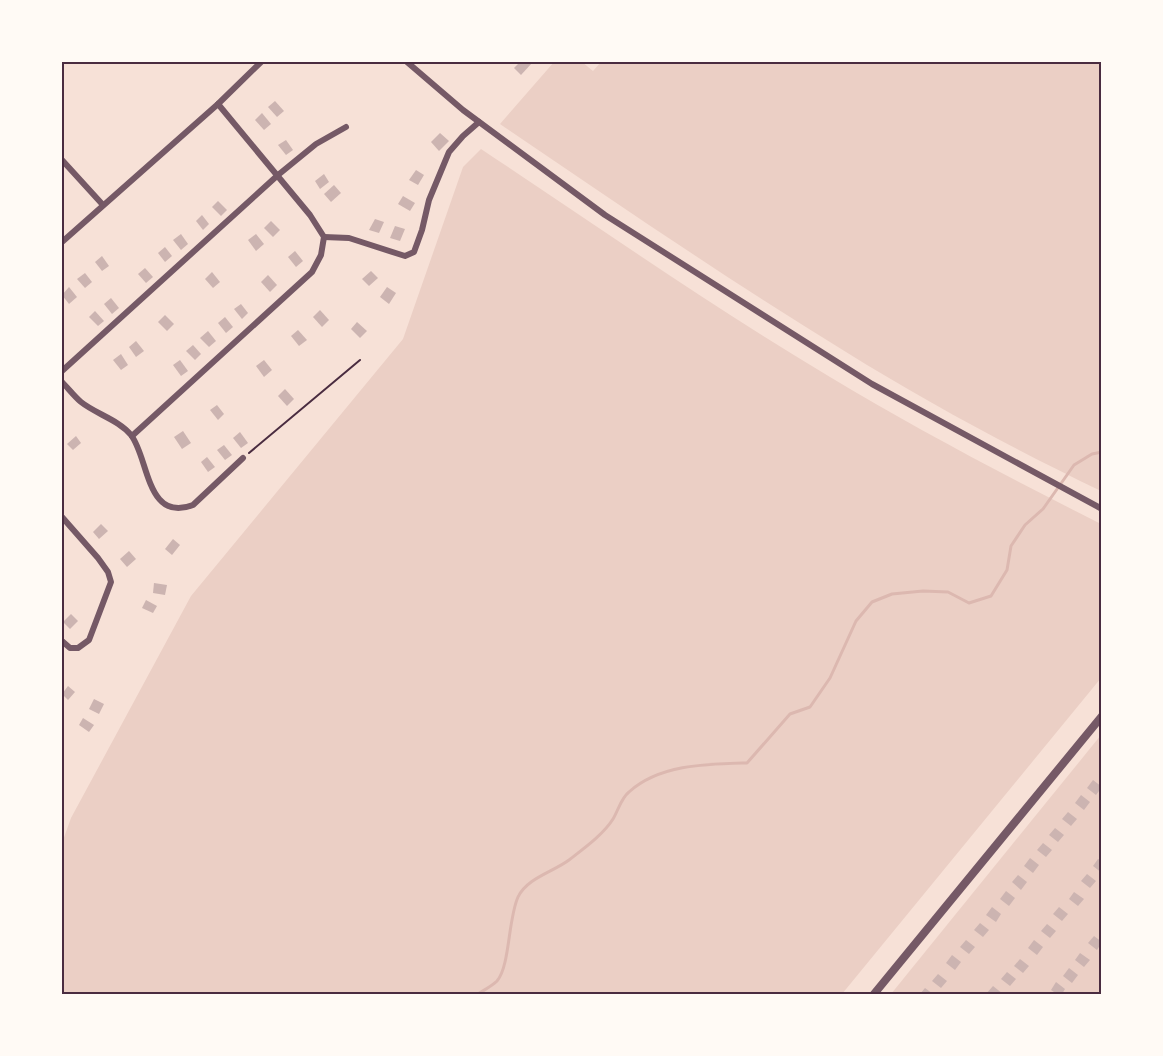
<svg xmlns="http://www.w3.org/2000/svg" width="1163" height="1056" font-family="'PT Sans',sans-serif">
<style>
.green{fill:#ebcfc5}
.lines{fill:none;stroke-linecap:round;stroke-linejoin:round}
.stream{stroke:#dcb8b0;stroke-width:3}
.building{fill:#ccb4b1}
.path{stroke:#4a2c40;stroke-width:2}
.minor{stroke:#755966;stroke-width:6}
.tertiary{stroke:#755966;stroke-width:8}
.neatline{fill:none;stroke:#4a2c40;stroke-width:2}
</style>
<rect width="100%" height="100%" fill="#f7e1d7"/>
<g class="green">
<path d="M554,62H582L593,71L601,62H1101V491C1014,449 928,403 846,352C728,280 614,201 500,124Z"/>
<path d="M481,149C597,226 711,306 830,377C918,430 1010,478 1101,524V678L842,994H62V843L71,818L191,596L403,339L463,167Z"/>
<polygon points="1101,735 1101,994 891,994"/>
</g>
<g class="lines">
<g class="stream">
<polyline points="448,994 449,994"/>
<path d="M478,994C484,990 492,986 497,981C510,966 508,919 518,897C527,878 553,872 569,860C583,849 603,835 613,819C618,811 621,798 629,792C660,764 708,764 747,763L790,714L810,707L830,678L856,621L872,602L892,594L923,591L948,592L969,603L991,596L1007,570L1011,546L1025,525L1043,509L1074,465L1092,454L1102,452"/>
</g>
</g>
<g class="building">
<polygon points="520,62 530,62 532,63 521,75 514,68"/>
<polygon points="275,101 284,111 277,117 268,107"/>
<polygon points="262,113 271,124 264,130 255,120"/>
<polygon points="440,133 449,141 439,151 431,142"/>
<polygon points="286,140 293,150 286,155 278,145"/>
<polygon points="416,170 424,175 418,185 409,180"/>
<polygon points="324,174 329,182 320,189 315,181"/>
<polygon points="334,185 341,193 331,202 324,194"/>
<polygon points="403,196 415,203 410,211 398,204"/>
<polygon points="218,201 227,210 221,216 212,207"/>
<polygon points="202,215 209,224 203,230 196,221"/>
<polygon points="375,219 384,222 379,233 369,230"/>
<polygon points="271,221 280,230 273,237 264,228"/>
<polygon points="395,226 405,229 400,241 390,238"/>
<polygon points="181,234 188,244 181,250 173,240"/>
<polygon points="256,234 264,244 256,251 248,240"/>
<polygon points="165,247 172,256 165,262 158,253"/>
<polygon points="295,251 303,261 296,267 288,257"/>
<polygon points="102,256 109,266 102,271 95,262"/>
<polygon points="145,268 153,277 146,283 138,274"/>
<polygon points="371,271 378,278 369,286 362,279"/>
<polygon points="212,272 220,282 213,288 205,279"/>
<polygon points="85,273 92,282 85,288 77,279"/>
<polygon points="268,275 277,285 270,292 261,282"/>
<polygon points="69,287 77,297 69,304 62,295"/>
<polygon points="387,287 396,293 389,304 380,297"/>
<polygon points="111,298 119,308 112,314 104,304"/>
<polygon points="241,304 248,313 242,319 234,309"/>
<polygon points="320,310 329,320 322,327 313,317"/>
<polygon points="95,311 104,321 98,326 89,317"/>
<polygon points="165,315 174,324 167,331 158,322"/>
<polygon points="225,317 233,327 226,333 218,323"/>
<polygon points="357,322 367,331 360,338 351,329"/>
<polygon points="298,330 307,340 299,346 291,336"/>
<polygon points="208,331 216,341 209,347 200,338"/>
<polygon points="136,341 144,351 136,357 129,347"/>
<polygon points="193,345 201,354 195,360 186,351"/>
<polygon points="121,354 128,365 121,370 113,360"/>
<polygon points="180,360 188,371 181,376 173,365"/>
<polygon points="264,360 272,370 264,377 256,366"/>
<polygon points="285,389 294,399 287,406 278,396"/>
<polygon points="217,405 224,414 218,420 210,410"/>
<polygon points="183,431 191,443 182,449 174,437"/>
<polygon points="240,432 248,443 241,448 233,438"/>
<polygon points="76,436 81,443 73,450 67,444"/>
<polygon points="224,445 232,455 225,460 217,450"/>
<polygon points="207,457 215,467 208,472 201,462"/>
<polygon points="101,524 108,531 99,539 93,532"/>
<polygon points="173,539 180,545 172,555 165,549"/>
<polygon points="129,551 136,559 127,567 120,559"/>
<polygon points="154,583 167,585 165,595 153,593"/>
<polygon points="146,600 157,606 153,613 142,608"/>
<polygon points="71,614 78,621 70,629 63,622"/>
<polygon points="68,686 75,692 68,700 62,694"/>
<polygon points="94,699 104,704 99,714 89,709"/>
<polygon points="83,718 94,725 89,732 79,725"/>
<polygon points="1093,780 1102,787 1096,795 1087,788"/>
<polygon points="1081,795 1090,802 1084,810 1075,803"/>
<polygon points="1068,812 1077,819 1071,826 1062,819"/>
<polygon points="1055,828 1064,835 1058,842 1049,835"/>
<polygon points="1043,843 1052,850 1046,857 1037,850"/>
<polygon points="1030,858 1039,865 1033,873 1024,866"/>
<polygon points="1098,859 1102,861 1102,873 1093,866"/>
<polygon points="1087,874 1096,881 1090,888 1081,881"/>
<polygon points="1018,875 1027,882 1021,890 1012,882"/>
<polygon points="1006,891 1015,898 1009,906 1000,899"/>
<polygon points="1074,892 1084,899 1078,906 1069,899"/>
<polygon points="992,907 1001,914 996,922 986,915"/>
<polygon points="1059,907 1068,914 1062,921 1053,914"/>
<polygon points="980,923 989,930 983,937 974,930"/>
<polygon points="1047,924 1056,931 1050,938 1041,931"/>
<polygon points="1094,936 1102,942 1097,950 1088,943"/>
<polygon points="966,940 975,947 969,954 960,947"/>
<polygon points="1034,940 1043,947 1037,955 1028,948"/>
<polygon points="1080,953 1090,960 1084,967 1075,960"/>
<polygon points="952,955 961,962 955,970 946,963"/>
<polygon points="1020,959 1029,966 1023,973 1014,966"/>
<polygon points="1069,968 1078,975 1072,983 1063,976"/>
<polygon points="1007,972 1016,979 1010,986 1001,979"/>
<polygon points="938,974 947,981 941,988 932,981"/>
<polygon points="1056,982 1065,989 1062,994 1057,994 1051,990"/>
<polygon points="993,986 1003,994 986,994"/>
<polygon points="925,988 933,994 920,994"/>
</g>
<g class="lines">
<polyline class="path" points="249,453 360,360"/>
<g class="minor">
<polyline points="407,62 463,110 605,215 872,384 1102,509"/>
<polyline points="62,160 103,205"/>
<polyline points="324,237 349,238 405,256 414,252 422,230 429,200 449,152 463,136 479,122"/>
<polyline points="62,242 218,104 261,62"/>
<polyline points="62,371 278,175 316,144 346,127"/>
<path d="M62,382C68,388 74,396 81,402C96,414 119,420 131,435C149,458 146,523 193,505L243,458"/>
<polyline points="132,436 312,272 321,255 324,237 310,215 218,104"/>
<polyline points="62,517 98,558 108,572 111,582 89,640 78,648 70,648 62,641"/>
</g>
<polyline class="tertiary" points="874,994 1102,716"/>
</g>
<rect width="1163" height="1056" fill="none" stroke="#fffaf5" stroke-width="126"/>
<rect x="63" y="63" width="1037" height="930" class="neatline"/>
</svg>
